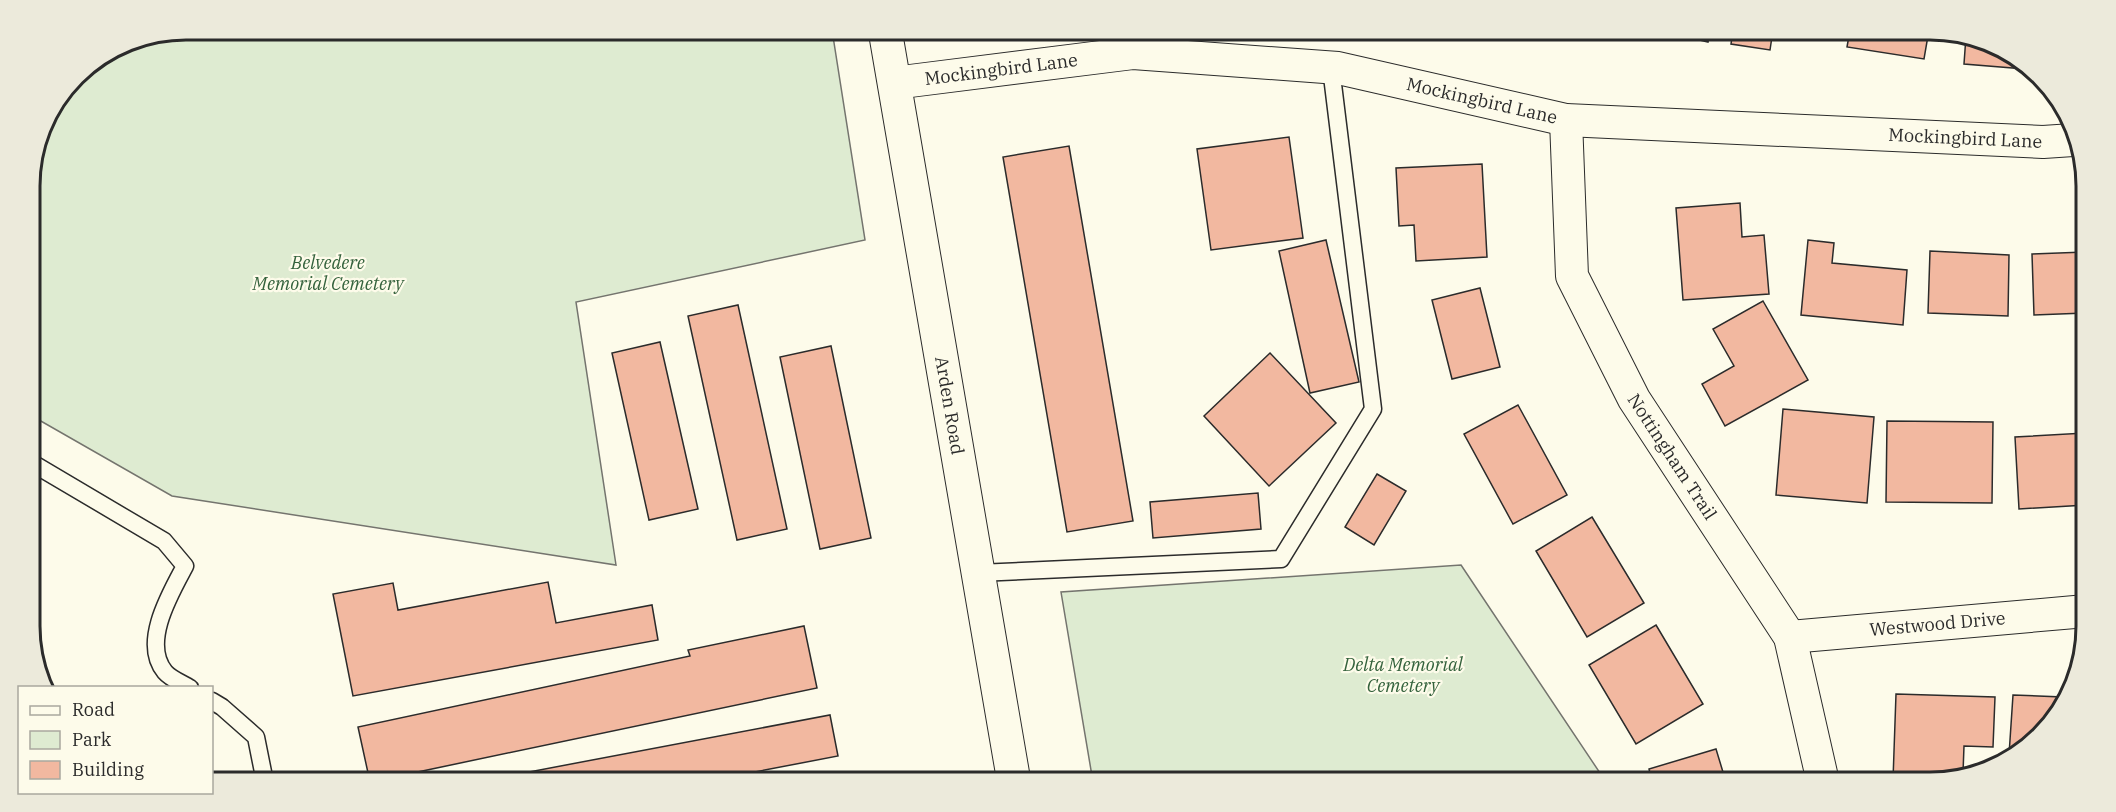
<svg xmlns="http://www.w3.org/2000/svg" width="2116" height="812" font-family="'IBM Plex Serif',serif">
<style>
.green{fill:#deebd1;stroke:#74746e;stroke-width:1.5}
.building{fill:#f2b8a0;stroke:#2b2b2b;stroke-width:1.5}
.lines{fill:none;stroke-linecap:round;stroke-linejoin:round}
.lane-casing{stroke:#2b2b2b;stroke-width:19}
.street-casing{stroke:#2b2b2b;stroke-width:34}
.secondary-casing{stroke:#2b2b2b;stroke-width:35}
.lane{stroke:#fdfbea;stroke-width:16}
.street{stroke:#fdfbea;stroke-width:32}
.secondary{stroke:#fdfbea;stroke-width:33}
.labels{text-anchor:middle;stroke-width:4.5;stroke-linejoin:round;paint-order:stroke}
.street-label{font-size:18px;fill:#2b2b2b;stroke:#fdfbea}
.park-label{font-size:18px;font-style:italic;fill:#34623c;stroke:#fdfbea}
.rim{fill:none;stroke:#2b2b2b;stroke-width:3}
</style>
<rect width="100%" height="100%" fill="#fdfbea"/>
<g class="green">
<polygon points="187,30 832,30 865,240 576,302 616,565 172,496 32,416 30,176 46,117 83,69 127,42"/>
<polygon points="1461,565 1606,782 1093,782 1061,592"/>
</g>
<g class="building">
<polygon points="1659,30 1711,30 1708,42"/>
<polygon points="1733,30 1773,30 1770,50 1731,44"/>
<polygon points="1850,30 1929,30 1924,59 1847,47"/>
<polygon points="1966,36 1980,38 2025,69 1964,64"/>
<polygon points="1289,137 1303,238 1211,250 1197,149"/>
<polygon points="1069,146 1133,521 1067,532 1003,157"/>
<polygon points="1482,164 1487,257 1416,261 1414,225 1399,226 1396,168"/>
<polygon points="1740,203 1742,237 1764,235 1769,294 1683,300 1676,208"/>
<polygon points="1326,240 1359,382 1310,393 1279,251"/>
<polygon points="1808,240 1834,243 1832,263 1907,270 1903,325 1801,315"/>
<polygon points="1930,251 2009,255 2008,316 1928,313"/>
<polygon points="2085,252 2085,313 2034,315 2032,254"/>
<polygon points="1480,288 1500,367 1452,379 1432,300"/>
<polygon points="1763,301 1808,380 1725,426 1702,384 1734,366 1713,329"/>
<polygon points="738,305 787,529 737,540 688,316"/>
<polygon points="660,342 698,509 649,520 612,353"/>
<polygon points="831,346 871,538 820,549 780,357"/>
<polygon points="1270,353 1336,423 1269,486 1204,416"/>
<polygon points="1518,405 1567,495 1513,524 1464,434"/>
<polygon points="1783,409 1874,417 1867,503 1776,495"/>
<polygon points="1887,421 1993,422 1992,503 1886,502"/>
<polygon points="2085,433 2086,505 2019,509 2015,437"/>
<polygon points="1377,474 1406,491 1374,545 1345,527"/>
<polygon points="1258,493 1261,529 1153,538 1150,502"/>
<polygon points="1592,517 1644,603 1587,637 1536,551"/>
<polygon points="548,582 556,623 652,605 658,640 353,696 333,594 393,583 398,610"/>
<polygon points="1656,625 1703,704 1636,744 1589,665"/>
<polygon points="804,626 817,688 370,782 358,727 690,656 688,650"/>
<polygon points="1896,694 1995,697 1993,747 1964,746 1963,773 1940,781 1893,780"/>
<polygon points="2013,695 2062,697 2024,750 2009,755"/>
<polygon points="830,715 838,756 702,782 476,782"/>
<polygon points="1716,749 1726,782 1652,782 1649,769"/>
</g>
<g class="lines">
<g class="lane-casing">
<g id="lane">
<path d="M32,463L164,541L185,566C170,594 141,643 165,672C171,679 182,683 190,688"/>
<polyline points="978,573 1281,559 1373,409 1331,68"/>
<polyline points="212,701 222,707 256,737 265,782"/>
</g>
</g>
<g class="street-casing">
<g id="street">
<path id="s1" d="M894,83L1133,53L1338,68L1566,120L2043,142L2073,140"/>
<path id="s2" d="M1566,120L1572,276L1634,399L1790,637L1823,782"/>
<path id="s3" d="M1790,637L2086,611"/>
</g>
</g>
<g class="secondary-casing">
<g id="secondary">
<path id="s4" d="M885,30L1014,782"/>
</g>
</g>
<use href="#lane" class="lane"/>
<use href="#street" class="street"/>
<use href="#secondary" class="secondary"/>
</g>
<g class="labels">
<g class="street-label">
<text dy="6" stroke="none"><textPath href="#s1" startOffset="108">Mockingbird Lane</textPath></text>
<text dy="6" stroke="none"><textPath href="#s1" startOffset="594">Mockingbird Lane</textPath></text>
<text dy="6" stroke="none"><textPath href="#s1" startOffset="1080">Mockingbird Lane</textPath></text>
<text dy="6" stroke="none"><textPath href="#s4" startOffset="381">Arden Road</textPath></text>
<text dy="6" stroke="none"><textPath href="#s2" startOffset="363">Nottingham Trail</textPath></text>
<text dy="6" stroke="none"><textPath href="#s3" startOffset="148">Westwood Drive</textPath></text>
</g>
<g class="park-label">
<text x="328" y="269">Belvedere<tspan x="328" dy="21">Memorial Cemetery</tspan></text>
<text x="1403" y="671">Delta Memorial<tspan x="1403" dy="21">Cemetery</tspan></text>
</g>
</g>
<path d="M0 0H2116V812H0ZM186 40H1930A146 146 0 0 1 2076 186V626A146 146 0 0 1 1930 772H186A146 146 0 0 1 40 626V186A146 146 0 0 1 186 40Z" fill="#eceadb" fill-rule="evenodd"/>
<path class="rim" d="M186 40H1930A146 146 0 0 1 2076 186V626A146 146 0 0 1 1930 772H186A146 146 0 0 1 40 626V186A146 146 0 0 1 186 40Z"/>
<rect x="18" y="686" width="195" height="108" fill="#fdfbea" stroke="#a9a89e" stroke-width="1.5"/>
<rect x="30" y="706" width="30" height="9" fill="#fdfbea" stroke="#a9a89e" stroke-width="1.5"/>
<text x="72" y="716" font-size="18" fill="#2b2b2b">Road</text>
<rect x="30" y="731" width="30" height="18" fill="#deebd1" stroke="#a9a89e" stroke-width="1.5"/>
<text x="72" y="746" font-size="18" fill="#2b2b2b">Park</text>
<rect x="30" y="761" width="30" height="18" fill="#f2b8a0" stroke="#a9a89e" stroke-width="1.5"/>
<text x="72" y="776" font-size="18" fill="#2b2b2b">Building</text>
</svg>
